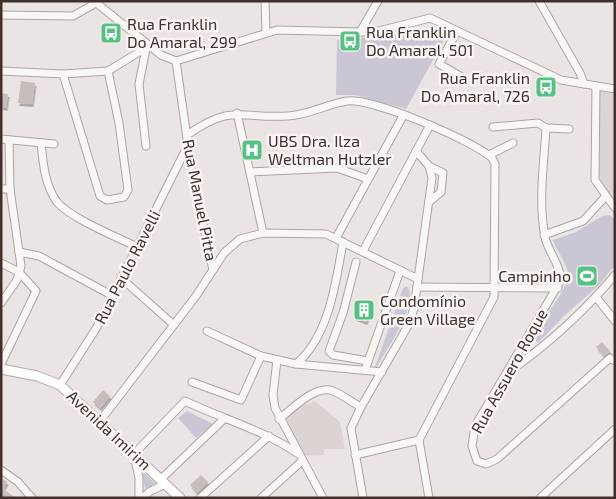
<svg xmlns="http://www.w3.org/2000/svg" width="616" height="499" font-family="'Exo 2',sans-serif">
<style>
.built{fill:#dcd4d2}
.green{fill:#cac6d3}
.building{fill:#c7bebc;filter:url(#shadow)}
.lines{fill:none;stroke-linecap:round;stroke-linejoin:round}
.minor-casing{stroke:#ada4a2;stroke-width:9}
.major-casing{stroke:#b5a7a4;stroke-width:11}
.minor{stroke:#f9f7f6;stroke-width:7}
.major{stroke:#fff;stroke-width:9}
.labels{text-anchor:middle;stroke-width:5;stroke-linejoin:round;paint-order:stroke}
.poi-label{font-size:16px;fill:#41312d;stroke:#f8f4f3;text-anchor:start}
.street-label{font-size:16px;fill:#41312d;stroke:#f8f4f3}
</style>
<defs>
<filter id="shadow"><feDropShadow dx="1.5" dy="3" stdDeviation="0" flood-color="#0004"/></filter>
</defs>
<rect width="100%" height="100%" fill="#eae5e4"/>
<g class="built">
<polygon points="600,91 615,94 615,204 597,181"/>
<polygon points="302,400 307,405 315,401 340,422 345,449 324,449 324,455 300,456 279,417"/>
</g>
<g class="green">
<polygon points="398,34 425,34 444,40 406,109 355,95 336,95 337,40"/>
<path d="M610,215L615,220V265L599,285L564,316L538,343L531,337C541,320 572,288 567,269C564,259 556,250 553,240L576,232L602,216Z"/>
<path d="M407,286C420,303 386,350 377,367H375L403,288Z"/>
<polygon points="187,411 213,424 196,438 178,418"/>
<polygon points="142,472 143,472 156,484 145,489"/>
</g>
<g class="building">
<polygon points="21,81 35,83 32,104 18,103"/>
<polygon points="1,93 8,94 6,108 1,107"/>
<polygon points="362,299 373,303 366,322 355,318"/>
<polygon points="602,342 610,351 604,356 596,347"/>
<polygon points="103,390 110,396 100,408 93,402"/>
<polygon points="201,475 208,482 197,493 190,485"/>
<polygon points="3,479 7,482 3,489 16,498 1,498"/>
</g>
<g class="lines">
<g class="minor-casing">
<g id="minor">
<polyline points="94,1 161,55 176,61 277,30 360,32 379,31 430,18 561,80 615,89"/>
<polyline points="265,1 266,32"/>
<polyline points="539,1 580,73 584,84"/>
<polyline points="1,15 73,16 96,3"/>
<polyline points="457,31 439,64 460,76"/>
<polyline points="360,32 378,1"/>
<polyline points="176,61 192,173 213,270"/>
<polyline points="1,71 63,74 108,71 149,46"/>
<polyline points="63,74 100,196 107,200 124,197 128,190 119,123 108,71"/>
<polyline points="596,86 595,180 615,208"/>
<polyline points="237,113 263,233"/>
<polyline points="493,127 538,123 546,128"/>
<path d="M546,128C544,163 538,202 545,237C548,252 560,263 561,280L475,426L472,446L477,461L486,464L497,459L610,358L615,361"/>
<polyline points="546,128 569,129"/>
<path d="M187,135C234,103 238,119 288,116C309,115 327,104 347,101C373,98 472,140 492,158L495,164L494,297L419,440L429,498"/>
<polyline points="1,139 54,144"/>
<path d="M41,143C43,163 45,186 57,202C70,218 117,237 137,247"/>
<polyline points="146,146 139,84 146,49"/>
<polyline points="489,155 513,143"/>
<polyline points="429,166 443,173 441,192 429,202"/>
<polyline points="251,172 337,168 368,179"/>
<polyline points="1,189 10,189"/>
<polyline points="544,235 583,221 605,197"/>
<polyline points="336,238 403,116"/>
<polyline points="363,251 430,125"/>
<polyline points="19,252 39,256 113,296"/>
<polyline points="356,262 343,313 329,351 333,355 368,361"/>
<polyline points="1,263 19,272 36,291 1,364"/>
<polyline points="121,278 174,325"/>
<polyline points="417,287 558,288"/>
<polyline points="596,297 615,321"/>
<polyline points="1,303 17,280 21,266 10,189 9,140"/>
<path d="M207,331L261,356L296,364C329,337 336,282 343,242"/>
<polyline points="277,360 273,395 275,408 323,498"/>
<polyline points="296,364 382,372"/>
<polyline points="365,370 400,271"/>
<path d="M506,374C546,346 583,313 615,275"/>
<polyline points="192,382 241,400 261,356"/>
<polyline points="60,385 97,327 188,145"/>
<path d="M279,419C292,409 313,387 330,390C341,393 351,402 361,407"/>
<polyline points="100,421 196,296 224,253 240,239 263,233 326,234 418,279"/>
<polyline points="355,455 419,440"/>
<polyline points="1,470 18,482 32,498"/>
<polyline points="161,479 224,419"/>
<path d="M139,498V478L134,454L185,401C223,419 263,430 297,453"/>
<polyline points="143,498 149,492 165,484"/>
<polyline points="200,498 269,436"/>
<polyline points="261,498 302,461"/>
<polyline points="363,498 351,428 361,407 409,324 414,308 432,178 429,166 416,151"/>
<polyline points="540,498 615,429"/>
</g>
</g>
<g class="major-casing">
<polyline id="major" points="1,369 37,376 60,385 180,498"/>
</g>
<use href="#minor" class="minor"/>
<use href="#major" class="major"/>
</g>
<defs>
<g id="bus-square" transform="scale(1.125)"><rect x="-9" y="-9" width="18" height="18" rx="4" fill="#57c183" stroke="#f8f4f3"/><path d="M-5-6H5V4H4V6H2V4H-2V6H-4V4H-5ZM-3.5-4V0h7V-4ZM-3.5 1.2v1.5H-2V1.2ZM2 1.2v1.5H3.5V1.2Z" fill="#fff"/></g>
<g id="hospital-square" transform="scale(1.125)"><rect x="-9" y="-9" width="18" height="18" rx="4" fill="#57c183" stroke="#f8f4f3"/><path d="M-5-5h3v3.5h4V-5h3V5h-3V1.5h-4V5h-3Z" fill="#fff"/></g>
<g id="stadium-square" transform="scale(1.125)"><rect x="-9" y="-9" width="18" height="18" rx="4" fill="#57c183" stroke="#f8f4f3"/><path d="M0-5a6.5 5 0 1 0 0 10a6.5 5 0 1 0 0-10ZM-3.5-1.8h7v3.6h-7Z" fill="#fff"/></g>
<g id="building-square" transform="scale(1.125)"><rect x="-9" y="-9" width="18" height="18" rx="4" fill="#57c183" stroke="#f8f4f3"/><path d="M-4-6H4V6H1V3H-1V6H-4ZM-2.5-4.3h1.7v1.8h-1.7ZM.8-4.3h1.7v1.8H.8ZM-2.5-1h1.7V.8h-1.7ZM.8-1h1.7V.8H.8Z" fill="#fff"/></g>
</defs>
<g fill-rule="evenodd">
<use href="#bus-square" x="111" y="33"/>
<use href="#bus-square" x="350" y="41"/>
<use href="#bus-square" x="546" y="87"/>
<use href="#hospital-square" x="252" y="150"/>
<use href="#stadium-square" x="587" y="276"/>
<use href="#building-square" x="364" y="310"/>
</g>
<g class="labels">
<g class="poi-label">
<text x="127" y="30">Rua Franklin<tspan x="127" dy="18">Do Amaral, 299</tspan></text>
<text x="366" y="38">Rua Franklin<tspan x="366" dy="18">Do Amaral, 501</tspan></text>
<text x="530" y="84" text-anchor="end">Rua Franklin<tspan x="530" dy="18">Do Amaral, 726</tspan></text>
<text x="268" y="147">UBS Dra. Ilza<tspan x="268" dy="18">Weltman Hutzler</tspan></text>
<text x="571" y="282" text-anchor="end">Campinho</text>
<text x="380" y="307">Condomínio<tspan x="380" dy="18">Green Village</tspan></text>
</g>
<g class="street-label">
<text transform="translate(200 200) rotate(79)" y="6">Rua Manuel Pitta</text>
<text transform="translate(127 267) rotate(-63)" y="6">Rua Paulo Ravelli</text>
<text transform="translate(509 371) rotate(-61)" y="6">Rua Assuero Roque</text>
<text transform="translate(109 430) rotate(43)" y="6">Avenida Imirim</text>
</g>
</g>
<rect width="616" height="499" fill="none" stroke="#41312d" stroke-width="5"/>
</svg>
